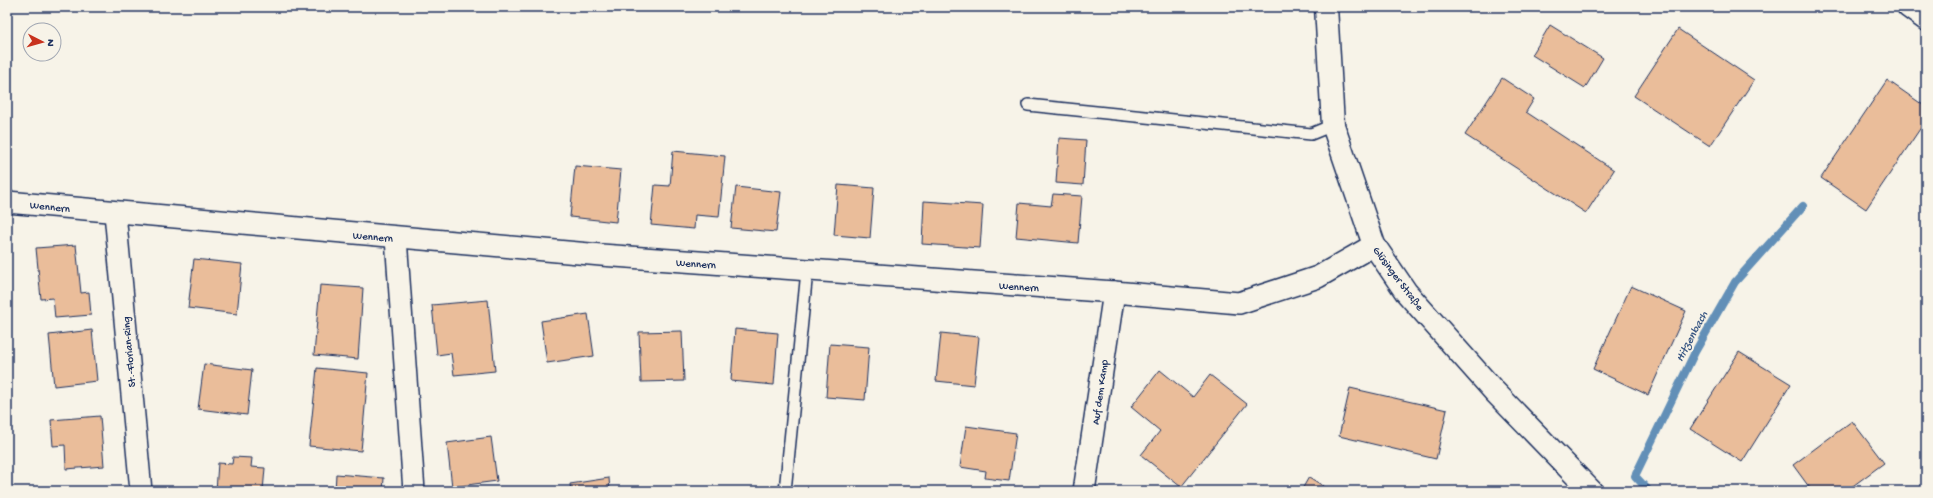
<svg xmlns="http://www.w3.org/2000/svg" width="1933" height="498" font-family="'Gochi Hand',sans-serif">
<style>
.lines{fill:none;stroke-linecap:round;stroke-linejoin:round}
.stream{stroke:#628fb7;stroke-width:8}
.building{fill:#eabd9a;stroke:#1b2f5e}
.lane-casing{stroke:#1b2f5e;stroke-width:14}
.street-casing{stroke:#1b2f5e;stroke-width:24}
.secondary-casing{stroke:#1b2f5e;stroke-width:25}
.lane{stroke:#f7f3e8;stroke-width:11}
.street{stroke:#f7f3e8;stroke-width:21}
.secondary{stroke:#f7f3e8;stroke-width:22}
.labels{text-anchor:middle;stroke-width:3.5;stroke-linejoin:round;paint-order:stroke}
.street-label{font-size:11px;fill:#1b2f5e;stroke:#f7f3e8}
.water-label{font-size:12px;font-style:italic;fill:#395783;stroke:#f7f3e8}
</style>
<rect width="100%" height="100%" fill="#f7f3e8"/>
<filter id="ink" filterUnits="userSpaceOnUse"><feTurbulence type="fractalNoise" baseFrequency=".025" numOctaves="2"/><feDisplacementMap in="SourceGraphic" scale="8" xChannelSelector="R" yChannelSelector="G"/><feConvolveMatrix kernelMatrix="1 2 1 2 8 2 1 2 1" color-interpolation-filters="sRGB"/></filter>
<g filter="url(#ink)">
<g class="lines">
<polyline class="stream" points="1649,491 1635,476 1695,352 1735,282 1803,206"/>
</g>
<g class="building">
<polygon points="1550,25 1603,58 1585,88 1532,55"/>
<polygon points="1678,29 1754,80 1710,146 1634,96"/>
<polygon points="1502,78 1534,99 1526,112 1614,170 1586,213 1465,135"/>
<polygon points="1887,80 1926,107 1926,120 1866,209 1821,178"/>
<polygon points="1059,138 1086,140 1083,185 1056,183"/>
<polygon points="673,151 725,156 719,217 695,215 694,229 651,225 655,185 670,186"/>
<polygon points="575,166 621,170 616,222 570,217"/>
<polygon points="838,185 874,188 870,238 834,235"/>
<polygon points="736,187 781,192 776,232 731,228"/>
<polygon points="1053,194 1082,196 1078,243 1016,237 1019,203 1051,206"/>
<polygon points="924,201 983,205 980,248 922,244"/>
<polygon points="76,245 81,293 89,292 91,315 55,318 53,298 41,299 36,248"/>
<polygon points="194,259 242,264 237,314 188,308"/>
<polygon points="320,285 363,288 358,359 314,355"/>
<polygon points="1631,286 1686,311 1648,395 1593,369"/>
<polygon points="488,300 495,371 454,375 451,353 437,355 432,305"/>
<polygon points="588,314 594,356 547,363 541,321"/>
<polygon points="735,329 778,333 774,385 731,381"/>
<polygon points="92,330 97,381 54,386 49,335"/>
<polygon points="682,331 684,381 641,382 639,332"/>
<polygon points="941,333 979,337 974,385 936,381"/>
<polygon points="830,344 869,347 865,400 826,397"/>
<polygon points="1739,352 1791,384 1742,462 1690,429"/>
<polygon points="204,364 252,370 247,415 198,409"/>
<polygon points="317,368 368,373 361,451 309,446"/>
<polygon points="1160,370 1193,397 1210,375 1247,404 1181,487 1141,455 1160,431 1131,407"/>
<polygon points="1350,388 1447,410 1436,459 1339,436"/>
<polygon points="100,416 104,466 66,469 65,445 53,446 51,420"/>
<polygon points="1852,421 1884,463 1846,491 1812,491 1793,465"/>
<polygon points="966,426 1016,433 1009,481 985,478 986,471 960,467"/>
<polygon points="491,437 497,481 452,487 447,443"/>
<polygon points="233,457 252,458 251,467 265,468 263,491 216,491 218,463 232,464"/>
<polygon points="336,474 384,478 383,491 335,491"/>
<polygon points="1309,477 1331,491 1301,491"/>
<polygon points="609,478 610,491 571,491 570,484"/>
</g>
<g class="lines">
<g class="lane-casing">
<g id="lane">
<polyline points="1028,105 1311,134 1333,125"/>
<polyline points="785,491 807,271"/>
</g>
</g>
<g class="street-casing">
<g id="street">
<polyline points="1908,7 1926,20"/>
<polyline points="7,202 601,255 1114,292 1239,303 1318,277 1374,245"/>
<polyline points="115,213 141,491"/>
<polyline points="396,238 414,491"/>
<polyline points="1084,491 1114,292"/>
</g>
</g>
<g class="secondary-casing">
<polyline id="secondary" points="1326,7 1333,125 1374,245 1406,292 1494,391 1591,491"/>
</g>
<use href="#lane" class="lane"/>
<use href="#street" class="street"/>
<use href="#secondary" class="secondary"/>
</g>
</g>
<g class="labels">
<g class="street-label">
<text transform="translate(50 206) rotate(6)" y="4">Wennern</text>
<text transform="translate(373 236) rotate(5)" y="4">Wennern</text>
<text transform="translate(696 263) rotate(4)" y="4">Wennern</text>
<text transform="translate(1399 278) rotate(53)" y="4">Glüsinger Straße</text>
<text transform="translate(1019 286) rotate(4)" y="4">Wennern</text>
<text transform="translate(128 352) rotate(-95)" y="4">St.-Florian-Ring</text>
<text transform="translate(1099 392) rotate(-82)" y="4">Auf dem Kamp</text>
</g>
<g class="water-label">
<text transform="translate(1691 336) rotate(-62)" y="4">Hitzenbach</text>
</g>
</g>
<rect width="1933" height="498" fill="none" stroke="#f7f3e8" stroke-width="24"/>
<rect x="12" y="12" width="1909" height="474" fill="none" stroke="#1b2f5e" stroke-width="1.5" filter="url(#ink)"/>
<g transform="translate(42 42) rotate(96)"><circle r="19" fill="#f7f3e8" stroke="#9fa5b1"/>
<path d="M0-3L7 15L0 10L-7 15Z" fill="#c8321e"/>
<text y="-6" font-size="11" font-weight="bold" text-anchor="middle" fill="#1b2f5e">N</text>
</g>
</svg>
